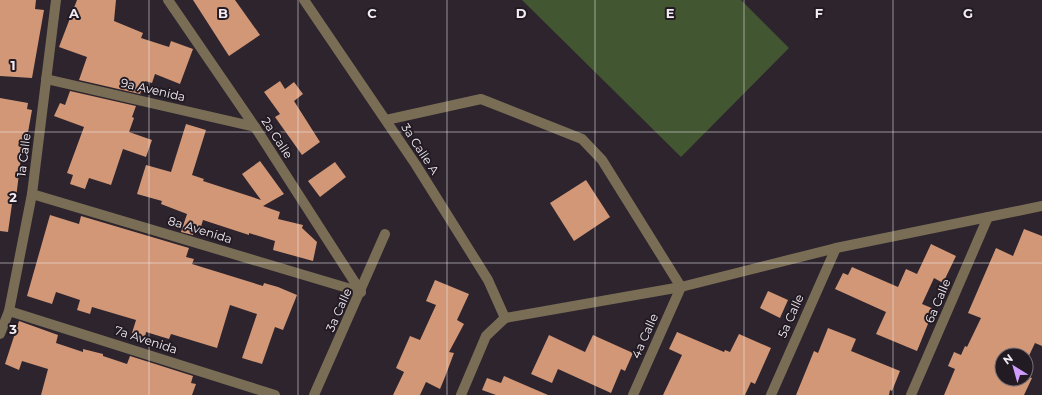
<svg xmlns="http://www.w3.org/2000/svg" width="1042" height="395" font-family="Montserrat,sans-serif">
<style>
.pitch{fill:#425631}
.building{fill:#d29776}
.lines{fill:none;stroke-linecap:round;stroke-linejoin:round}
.minor{stroke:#796d55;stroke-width:10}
.grid{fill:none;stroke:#f3edf3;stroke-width:1;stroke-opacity:0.55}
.labels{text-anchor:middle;stroke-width:4;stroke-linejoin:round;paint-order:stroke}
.street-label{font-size:12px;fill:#f3edf3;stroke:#231b23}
.grid-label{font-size:13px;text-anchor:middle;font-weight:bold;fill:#f3edf3;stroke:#231b23;stroke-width:4;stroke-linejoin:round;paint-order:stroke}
</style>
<rect width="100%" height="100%" fill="#2d242d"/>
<polygon class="pitch" points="522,0 741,0 789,48 681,157"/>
<g class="building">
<polygon points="0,0 36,0 35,9 44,10 32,78 0,76"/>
<polygon points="77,0 116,0 114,21 143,33 141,38 169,47 171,41 193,49 180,84 155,74 152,83 145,81 140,94 79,80 87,57 59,47"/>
<polygon points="193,0 235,0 260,35 229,56"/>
<polygon points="280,81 285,89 294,82 303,94 294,101 320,142 302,155 275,117 280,114 264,92"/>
<polygon points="70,91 136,106 132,117 134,118 129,132 152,140 146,157 123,149 111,185 89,178 85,189 70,184 73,175 67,173 84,127 54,116 60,103 65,105"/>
<polygon points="0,98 28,103 27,109 32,110 25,149 22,149 16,198 13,197 8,232 0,231"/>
<polygon points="186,124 206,130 192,175 204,179 203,181 261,200 242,174 260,161 284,194 263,206 280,212 278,219 303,225 302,228 317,242 313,261 273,250 275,241 249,233 249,235 203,220 200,230 195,228 193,235 181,232 187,214 161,204 162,201 137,194 146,165 171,172"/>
<polygon points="335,162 346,177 320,197 308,181"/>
<polygon points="586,180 610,217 574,241 550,203"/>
<polygon points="50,215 79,224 81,216 189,248 186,257 194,259 192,264 263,286 264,283 278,287 297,295 283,330 275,327 262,364 242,358 257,314 230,305 217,348 171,334 169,339 146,332 145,337 132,333 136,320 92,307 90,314 77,310 80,300 56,292 52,304 27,296"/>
<polygon points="1024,229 1042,236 1042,346 1035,343 1026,362 1026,355 1002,355 1002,379 1026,379 1026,376 1032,378 1024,395 944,395 955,369 948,366 954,352 961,355 965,346 967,347 981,318 968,313 996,248 1013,256"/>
<polygon points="931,244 956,256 943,283 934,278 922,304 934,309 917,351 876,334 886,312 835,289 843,273 848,275 852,267 898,287 906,269 917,274"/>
<polygon points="435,280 469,294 457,320 464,324 449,352 454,353 445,377 440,389 426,382 420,395 393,395 404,372 396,368 410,336 420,340 436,305 426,301"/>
<polygon points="768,291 788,300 780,318 760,308"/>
<polygon points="19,321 58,335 56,343 83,352 83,349 103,354 103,356 127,364 130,356 193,376 191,383 196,384 192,395 41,395 48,369 22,361 19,370 5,364"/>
<polygon points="828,328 856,339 851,351 900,371 892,391 890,390 889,395 796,395 814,351 818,353"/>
<polygon points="677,332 724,352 725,350 730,352 739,334 771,348 755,384 751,382 745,395 663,395 682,355 669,349"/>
<polygon points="549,335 585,352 593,335 633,353 625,371 621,369 611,393 558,369 552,383 531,374"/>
<polygon points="504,376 548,395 496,395 482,390 487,378 501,383"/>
</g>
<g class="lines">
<g class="minor">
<polyline points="168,0 255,127 361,292"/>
<polyline points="304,0 416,165 488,280 505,318"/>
<polyline points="46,79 255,127"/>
<polyline points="386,120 481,99 582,139 602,160 681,287 633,395"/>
<polyline points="32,194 361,292"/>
<polyline points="9,311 275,395"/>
<polyline points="505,318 681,287 836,248 1042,206"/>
<polyline points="0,334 9,311 32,194 56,0"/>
<polyline points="314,395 385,234"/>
<polyline points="461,395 486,336 505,318"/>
<polyline points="771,395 836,248"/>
<polyline points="911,395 988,217"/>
</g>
</g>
<path class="grid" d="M149,0V395M298,0V395M447,0V395M595,0V395M744,0V395M893,0V395M0,132H1042M0,263H1042"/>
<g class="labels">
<g class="street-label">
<text transform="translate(153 90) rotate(13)" y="4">9a Avenida</text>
<text transform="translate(277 138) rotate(57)" y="4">2a Calle</text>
<text transform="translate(420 149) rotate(57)" y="4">3a Calle A</text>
<text transform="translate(24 155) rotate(-83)" y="4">1a Calle</text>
<text transform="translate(200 230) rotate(17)" y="4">8a Avenida</text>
<text transform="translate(938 301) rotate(-67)" y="4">6a Calle</text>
<text transform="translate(339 310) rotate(-66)" y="4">3a Calle</text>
<text transform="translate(791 316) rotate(-66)" y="4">5a Calle</text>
<text transform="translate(645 336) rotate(-66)" y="4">4a Calle</text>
<text transform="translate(146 340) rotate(18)" y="4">7a Avenida</text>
</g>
</g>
<g class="grid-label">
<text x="74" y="18">A</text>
<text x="223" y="18">B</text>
<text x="372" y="18">C</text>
<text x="521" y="18">D</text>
<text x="670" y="18">E</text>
<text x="819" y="18">F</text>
<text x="968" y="18">G</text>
<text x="13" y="70">1</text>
<text x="13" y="202">2</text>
<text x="13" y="334">3</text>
</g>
<g transform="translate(1014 367) rotate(323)"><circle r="19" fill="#231b23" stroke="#766f76"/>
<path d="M0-3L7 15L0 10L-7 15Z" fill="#d09dff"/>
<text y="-6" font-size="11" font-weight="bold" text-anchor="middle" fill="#f3edf3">N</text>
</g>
</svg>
